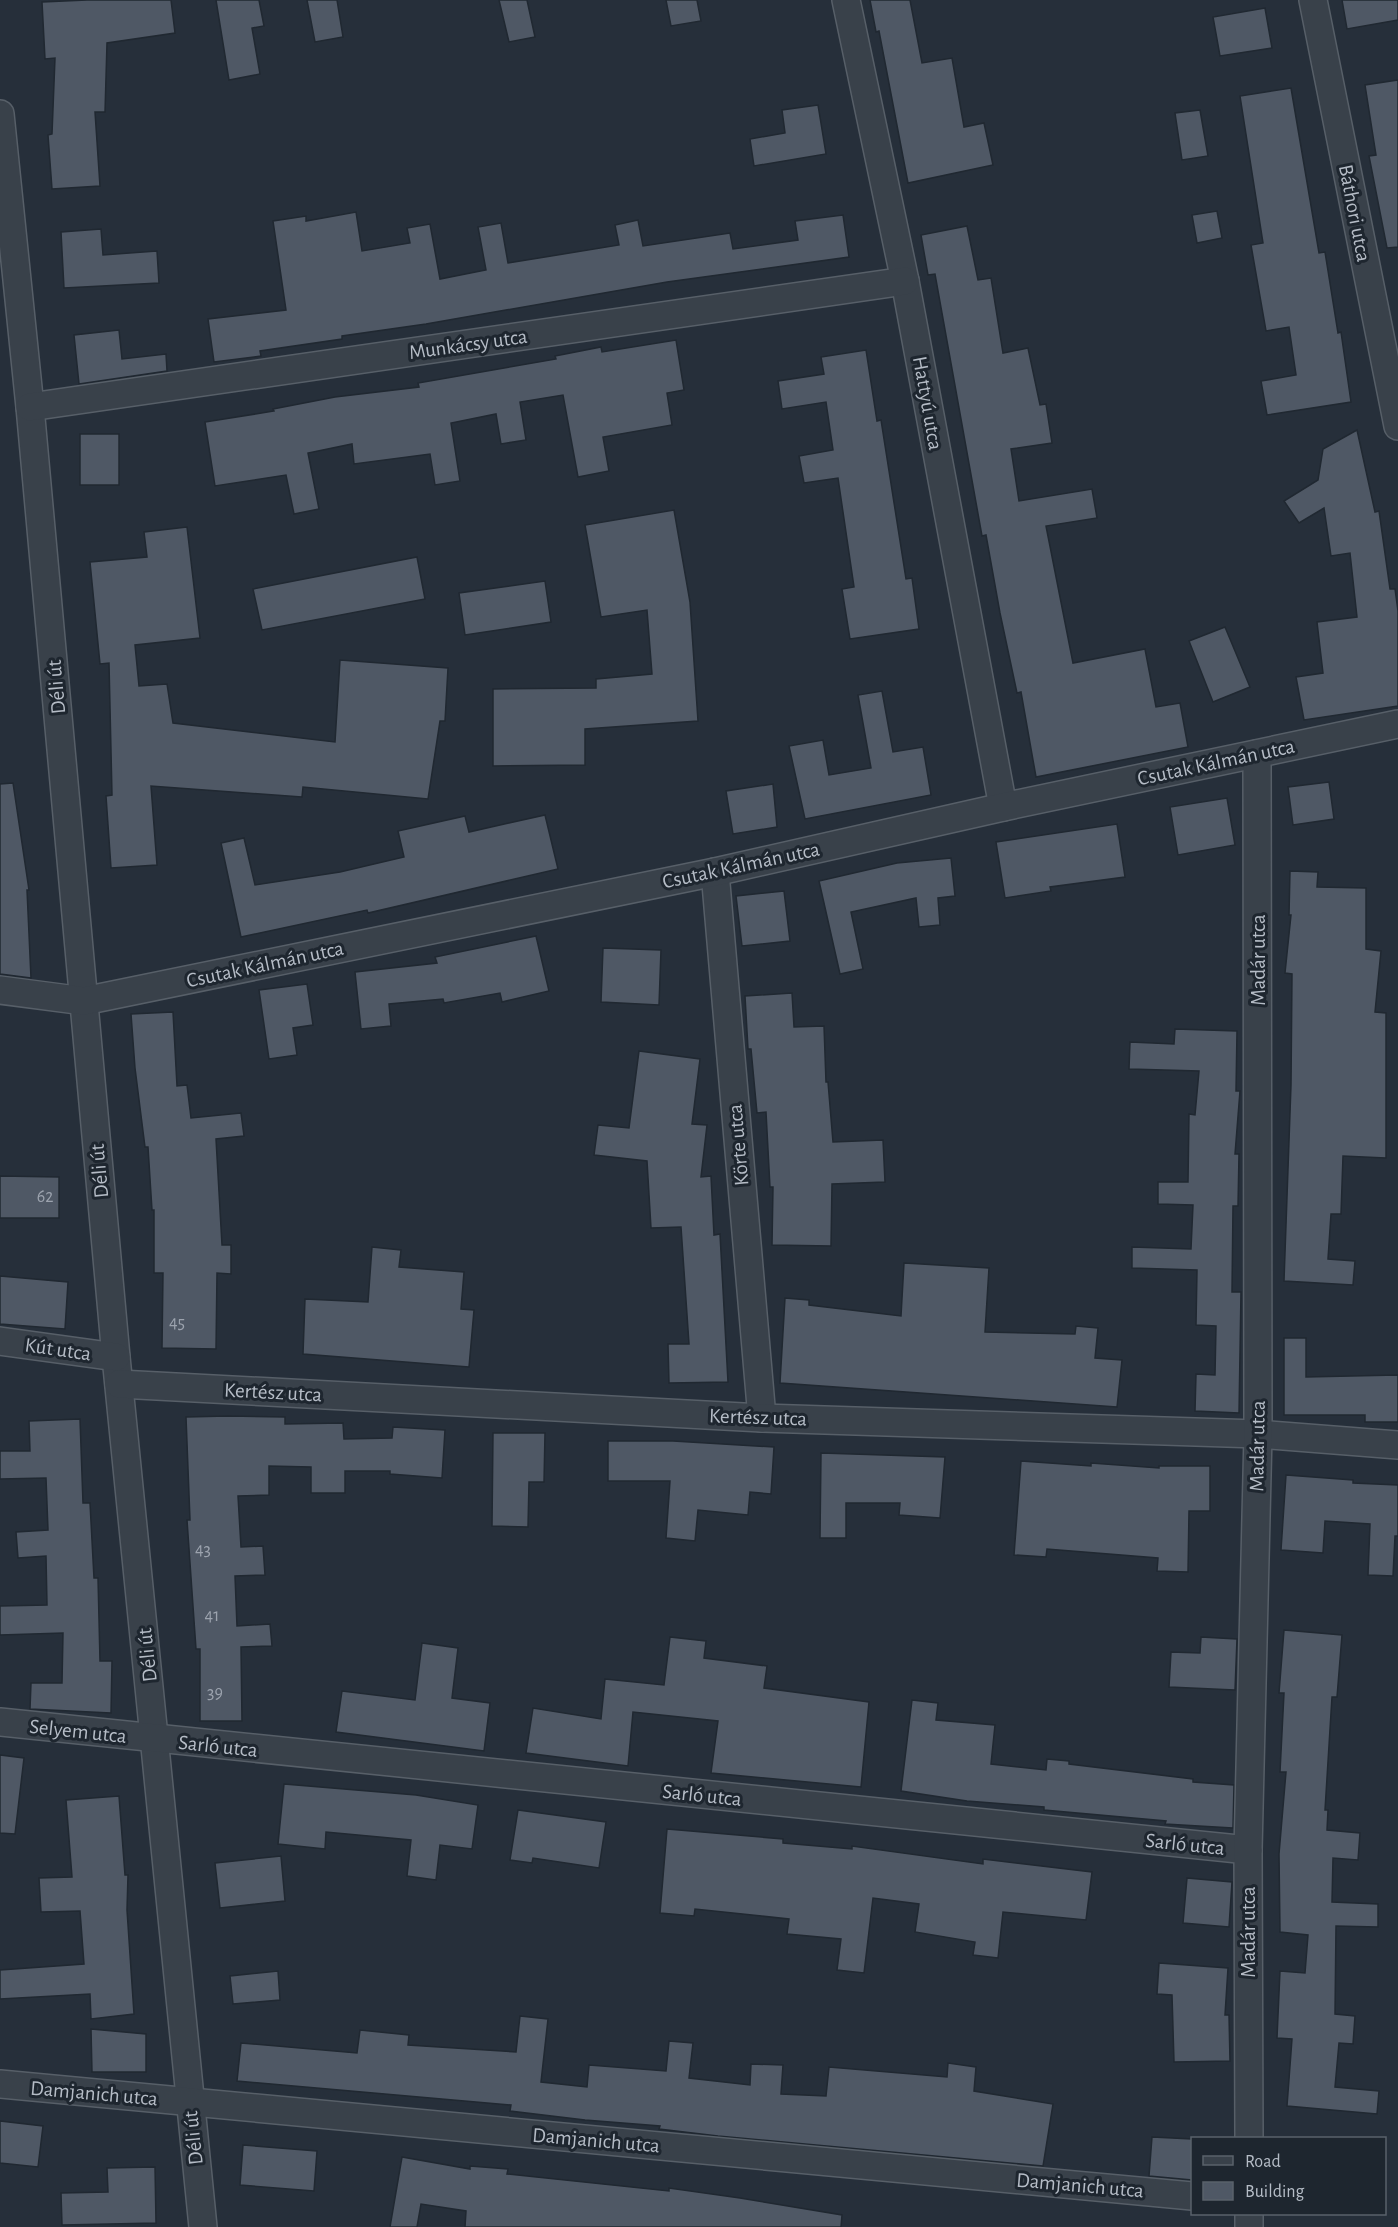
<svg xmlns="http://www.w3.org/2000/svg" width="1398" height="2227" font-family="'Alegreya Sans',sans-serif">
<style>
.building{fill:#4f5865;stroke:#202831;stroke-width:1.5}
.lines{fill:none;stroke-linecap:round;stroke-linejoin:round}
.minor-casing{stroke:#575f68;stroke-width:30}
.minor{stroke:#39414a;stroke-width:27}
.labels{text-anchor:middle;stroke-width:6;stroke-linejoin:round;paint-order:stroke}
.number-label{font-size:18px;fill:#9ca3ae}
.street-label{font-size:21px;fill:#b5bcc6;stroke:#1e262f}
</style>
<rect width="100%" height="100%" fill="#262f3a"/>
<g class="building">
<polygon points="87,0 171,0 175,33 107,43 105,112 95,112 100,186 52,189 48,135 52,134 55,58 45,59 42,2"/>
<polygon points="216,0 259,0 264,26 252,28 260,74 229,80"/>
<polygon points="307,0 337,0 343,37 315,42"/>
<polygon points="499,0 527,0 535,37 509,42"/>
<polygon points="666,0 697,0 701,21 671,26"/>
<polygon points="870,0 910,0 922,63 952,58 964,127 984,123 993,165 908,183 879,31 876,32"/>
<polygon points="1342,0 1398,0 1398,20 1347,29"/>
<polygon points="1265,8 1272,48 1220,56 1213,17"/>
<polygon points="1398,80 1398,247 1387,248 1369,156 1376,155 1365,85"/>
<polygon points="1291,88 1319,253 1325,252 1338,333 1341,332 1351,402 1267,415 1261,381 1296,375 1289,327 1266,331 1251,245 1263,243 1240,96"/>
<polygon points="818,105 826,154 754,166 750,139 785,133 782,110"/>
<polygon points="1200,110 1208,156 1182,160 1175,113"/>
<polygon points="1217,211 1222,238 1197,243 1192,215"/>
<polygon points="356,212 362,251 410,243 407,228 430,224 440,279 486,270 478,227 501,223 508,263 619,245 615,225 638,220 643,246 730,233 733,249 798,240 795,221 843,215 849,257 667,282 426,324 342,336 342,339 260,351 261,356 214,362 208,319 286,310 273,221 306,216 306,221"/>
<polygon points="967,226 978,280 991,278 1003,353 1028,348 1040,405 1046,404 1052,443 1011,449 1019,501 1092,489 1097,518 1046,526 1073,663 1145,649 1156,707 1180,703 1188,747 1036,777 1021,692 1017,693 1000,613 986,535 982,536 935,274 928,275 921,235"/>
<polygon points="101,229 103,255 157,251 159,283 64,288 61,232"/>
<polygon points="119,330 122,359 166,354 167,371 79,384 74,335"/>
<polygon points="676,340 684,390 667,393 672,425 603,437 609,471 578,477 563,395 520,402 526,440 501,444 496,414 451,423 460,481 435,485 430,454 354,464 352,444 308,453 319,509 294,514 286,475 215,486 205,422 274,411 273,409 335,397 419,387 418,383 556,359 555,356 601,347 602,352"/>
<polygon points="866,350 877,421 881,420 906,579 912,578 919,629 850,639 842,589 854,587 838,478 804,483 799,456 833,450 826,402 782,409 778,381 824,374 821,357"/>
<polygon points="1357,430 1375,512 1379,511 1390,589 1395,589 1398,611 1398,706 1304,720 1296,677 1323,673 1317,622 1357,617 1350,553 1331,556 1324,508 1299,523 1284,501 1318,480 1323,449"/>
<rect x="80" y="434" width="39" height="51"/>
<polygon points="674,510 690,602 698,721 585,729 585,765 493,766 493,689 596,688 596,679 652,674 647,610 601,617 585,525"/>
<polygon points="187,527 200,638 135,645 139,686 167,684 173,723 335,742 340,660 448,668 445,721 440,721 428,799 303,787 302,797 151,786 157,865 111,868 106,796 112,795 109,663 100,664 90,562 147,557 144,532"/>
<polygon points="417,557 425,599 262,630 253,589"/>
<polygon points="545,581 551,622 465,635 459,593"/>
<polygon points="1225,627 1250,687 1213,702 1189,641"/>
<polygon points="882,691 893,752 923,747 931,795 805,819 789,746 823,740 829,775 871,768 858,695"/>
<polygon points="1329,782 1334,819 1293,825 1288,787"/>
<polygon points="13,783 29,890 27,890 31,978 0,974 0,784"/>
<polygon points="773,784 777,827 733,834 726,791"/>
<polygon points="1227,798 1235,845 1178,855 1170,807"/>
<polygon points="545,815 558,869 368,913 367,910 241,937 221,843 244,838 255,885 340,872 404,857 398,831 465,816 469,832"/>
<polygon points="1117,824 1125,877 1050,887 1051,891 1005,898 996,842"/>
<polygon points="951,858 955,896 938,898 940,925 919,927 916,898 851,912 863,969 840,974 819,881 897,863"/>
<polygon points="1290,871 1318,872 1317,887 1366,888 1366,949 1381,951 1375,1012 1386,1013 1386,1158 1343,1156 1341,1214 1331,1214 1328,1259 1355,1261 1353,1285 1284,1281 1291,1085 1292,974 1285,973 1291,915 1289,915"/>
<polygon points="784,891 790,941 742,946 736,896"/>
<polygon points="536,936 549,991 502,1002 500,993 444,1003 443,999 389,1004 391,1026 361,1029 355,972 437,963 435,957"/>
<polygon points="603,948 661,950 659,1005 601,1002"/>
<polygon points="307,984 313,1025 293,1028 297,1055 269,1059 259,990"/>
<polygon points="792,993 794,1027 824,1026 826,1082 828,1082 833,1142 883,1140 885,1182 832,1184 831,1246 772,1245 773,1187 770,1187 766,1112 757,1113 751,1049 748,1049 745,996"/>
<polygon points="173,1012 177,1086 187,1085 191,1118 241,1113 244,1136 216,1139 222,1245 231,1245 231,1274 217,1273 216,1349 162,1348 163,1273 154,1273 154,1210 152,1210 148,1147 145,1147 135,1068 131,1014"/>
<polygon points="1175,1029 1237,1031 1236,1091 1240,1091 1235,1154 1239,1154 1238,1206 1233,1206 1232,1292 1241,1292 1239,1413 1195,1411 1196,1374 1215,1375 1216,1326 1196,1325 1197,1270 1132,1268 1132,1247 1191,1249 1193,1205 1158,1204 1158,1182 1188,1182 1189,1114 1195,1115 1199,1071 1129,1069 1130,1042 1174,1044"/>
<polygon points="639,1051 700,1059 692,1124 707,1125 701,1177 711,1176 714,1235 720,1234 728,1382 669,1383 668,1344 689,1344 681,1227 651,1228 647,1161 594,1155 598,1125 629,1128"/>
<polygon points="0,1176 59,1177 59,1218 0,1218"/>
<polygon points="372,1247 401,1250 399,1267 464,1272 461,1309 474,1310 469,1367 303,1354 305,1299 368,1302"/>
<polygon points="904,1263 989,1268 985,1332 1075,1334 1076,1326 1098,1328 1095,1358 1122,1360 1117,1407 780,1383 785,1298 809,1300 809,1305 901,1316"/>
<polygon points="0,1276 68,1282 65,1329 0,1324"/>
<polygon points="1284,1338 1306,1338 1306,1377 1398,1375 1398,1422 1365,1422 1365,1415 1284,1415"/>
<polygon points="228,1416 285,1417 285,1424 343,1423 344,1439 392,1438 393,1427 445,1430 442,1478 390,1474 390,1471 345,1471 345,1493 311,1493 311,1467 269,1466 269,1495 238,1496 241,1547 263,1546 265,1575 235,1576 237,1626 270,1624 272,1646 241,1647 242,1721 200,1721 200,1649 196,1649 187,1520 190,1520 186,1417"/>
<polygon points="80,1419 83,1503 90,1503 94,1578 98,1578 100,1661 112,1661 111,1713 30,1709 31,1683 62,1683 63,1633 0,1635 0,1606 47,1605 46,1556 18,1558 16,1532 48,1530 46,1478 0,1479 0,1451 30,1451 29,1421"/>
<polygon points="493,1433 545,1433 544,1482 529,1482 528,1527 492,1526"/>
<polygon points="608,1441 673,1441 774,1447 771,1494 750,1492 748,1515 698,1510 695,1541 666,1538 670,1481 608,1481"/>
<polygon points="821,1453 945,1457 940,1518 899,1515 900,1503 846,1503 846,1538 820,1538"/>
<polygon points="1021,1461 1091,1466 1091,1463 1159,1468 1159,1466 1210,1466 1210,1511 1189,1511 1188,1572 1157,1571 1158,1558 1047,1549 1046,1557 1014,1555"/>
<polygon points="1286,1475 1353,1480 1353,1483 1398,1485 1398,1536 1395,1536 1393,1576 1368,1575 1370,1524 1325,1521 1323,1553 1281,1550"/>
<polygon points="1284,1630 1342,1635 1337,1697 1332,1697 1325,1810 1328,1810 1327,1830 1360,1833 1358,1860 1333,1858 1332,1902 1378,1904 1378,1927 1336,1926 1335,2014 1355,2016 1353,2044 1339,2043 1335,2087 1379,2091 1377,2114 1287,2106 1292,2039 1277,2038 1280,1971 1305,1973 1308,1935 1280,1932 1279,1854 1286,1772 1280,1772 1284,1693 1279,1693"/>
<polygon points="670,1637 706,1641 704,1658 767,1666 764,1688 869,1702 861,1787 711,1773 718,1721 633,1712 628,1766 526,1753 533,1708 601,1719 605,1679 664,1685"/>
<polygon points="1201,1637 1237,1639 1235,1690 1169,1687 1171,1652 1200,1653"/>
<polygon points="422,1643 458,1648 452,1698 490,1703 484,1751 336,1732 342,1691 415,1700"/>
<polygon points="912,1700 938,1703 936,1720 995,1725 991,1764 1046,1770 1047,1759 1069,1761 1069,1764 1193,1779 1193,1782 1234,1785 1233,1828 1165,1824 1166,1821 1044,1810 1044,1807 967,1801 901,1791"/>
<polygon points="0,1755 24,1758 15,1834 0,1833"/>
<polygon points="284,1784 416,1795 478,1805 472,1849 440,1845 436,1880 407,1876 411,1840 326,1832 325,1849 278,1844"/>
<polygon points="119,1796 125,1875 128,1875 127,1910 134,2014 91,2019 90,1994 0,1999 0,1970 84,1964 80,1911 41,1912 39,1878 72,1877 66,1800"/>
<polygon points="518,1810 606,1822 599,1868 533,1858 532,1863 510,1860"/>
<polygon points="667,1829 783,1839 783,1843 852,1849 852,1846 983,1864 983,1859 1092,1872 1086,1920 1003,1912 998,1958 973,1955 975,1942 915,1932 919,1904 873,1898 864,1973 837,1970 841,1939 787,1934 789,1919 695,1909 694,1916 660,1913"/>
<polygon points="281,1856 285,1901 220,1908 215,1863"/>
<polygon points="1187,1878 1232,1882 1229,1927 1183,1923"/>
<polygon points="1159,1963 1228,1968 1225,2015 1229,2015 1230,2061 1174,2062 1172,1995 1157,1994"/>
<polygon points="278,1971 280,2000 233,2004 230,1976"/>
<polygon points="520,2016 548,2019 541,2082 587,2087 589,2065 666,2071 669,2041 693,2043 689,2078 750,2085 751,2064 783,2065 781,2094 826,2096 829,2067 947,2077 948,2063 976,2067 974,2091 1053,2104 1043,2166 718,2136 659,2129 660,2126 585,2120 510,2111 511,2105 237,2081 241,2043 357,2053 360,2030 409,2035 408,2045 516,2052"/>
<polygon points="91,2029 146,2034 146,2072 92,2072"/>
<polygon points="0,2121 43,2126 38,2167 0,2163"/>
<polygon points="1152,2137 1192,2139 1192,2180 1149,2176"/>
<polygon points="243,2145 317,2151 314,2191 240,2185"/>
<polygon points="402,2157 470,2169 470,2166 508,2169 507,2174 669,2191 669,2188 740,2198 842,2215 841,2227 465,2227 466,2211 421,2204 417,2227 390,2227"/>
<polygon points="155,2167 156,2223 62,2225 61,2193 108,2192 107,2168"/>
</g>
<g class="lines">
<g class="minor-casing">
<g id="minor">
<polyline points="846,0 905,281 1003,807"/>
<polyline points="1313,0 1398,426"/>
<polyline points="0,114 30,407 116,1357 203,2227"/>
<polyline points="30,407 905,281"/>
<polyline points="715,872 762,1418"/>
<polyline points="0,990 84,1001 715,872 1003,807 1398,724"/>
<polyline points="0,1341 116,1357"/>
<polyline points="119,1384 762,1418 1258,1434 1398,1445"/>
<polyline points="0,1722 1248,1850"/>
<polyline points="0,2084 1192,2196"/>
<polyline points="1249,2138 1248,1850 1258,1434 1257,754"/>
<polyline points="1249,2214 1249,2227"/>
</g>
</g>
<use href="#minor" class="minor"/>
</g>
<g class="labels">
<g class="number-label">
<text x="45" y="1202">62</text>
<text x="177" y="1328">45</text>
<text x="203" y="1555">43</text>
<text x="212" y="1621">41</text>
<text x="215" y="1698">39</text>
</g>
<g class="street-label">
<text transform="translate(1355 213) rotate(79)" y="7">Báthori utca</text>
<text transform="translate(468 344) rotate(-8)" y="7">Munkácsy utca</text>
<text transform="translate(928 403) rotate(80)" y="7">Hattyú utca</text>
<text transform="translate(56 687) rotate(-95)" y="7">Déli út</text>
<text transform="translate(1216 762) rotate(-12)" y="7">Csutak Kálmán utca</text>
<text transform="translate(741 865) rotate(-12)" y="7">Csutak Kálmán utca</text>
<text transform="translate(1258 960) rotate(-90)" y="7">Madár utca</text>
<text transform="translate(265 964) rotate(-12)" y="7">Csutak Kálmán utca</text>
<text transform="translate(738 1145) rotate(-95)" y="7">Körte utca</text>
<text transform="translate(99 1171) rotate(-95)" y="7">Déli út</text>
<text transform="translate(58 1349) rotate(8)" y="7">Kút utca</text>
<text transform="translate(273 1392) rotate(3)" y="7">Kertész utca</text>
<text transform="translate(758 1417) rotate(2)" y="7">Kertész utca</text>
<text transform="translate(1257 1446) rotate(-89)" y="7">Madár utca</text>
<text transform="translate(147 1655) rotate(-96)" y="7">Déli út</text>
<text transform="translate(78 1731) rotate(6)" y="7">Selyem utca</text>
<text transform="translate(218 1746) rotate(6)" y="7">Sarló utca</text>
<text transform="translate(702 1795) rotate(6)" y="7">Sarló utca</text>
<text transform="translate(1185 1844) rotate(6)" y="7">Sarló utca</text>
<text transform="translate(1248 1932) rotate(-90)" y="7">Madár utca</text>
<text transform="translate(94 2093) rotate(5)" y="7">Damjanich utca</text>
<text transform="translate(193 2138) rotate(-96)" y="7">Déli út</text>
<text transform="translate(596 2140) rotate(5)" y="7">Damjanich utca</text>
<text transform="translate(1080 2185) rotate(5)" y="7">Damjanich utca</text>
</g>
</g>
<rect x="1191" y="2137" width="195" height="78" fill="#1e262f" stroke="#5a626b" stroke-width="1.5"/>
<rect x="1203" y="2156" width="30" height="9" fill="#39414a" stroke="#5a626b" stroke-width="1.5"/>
<text x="1245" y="2167" font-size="18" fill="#b5bcc6">Road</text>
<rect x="1203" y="2182" width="30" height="18" fill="#4f5865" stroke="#5a626b" stroke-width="1.5"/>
<text x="1245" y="2197" font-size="18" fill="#b5bcc6">Building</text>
</svg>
